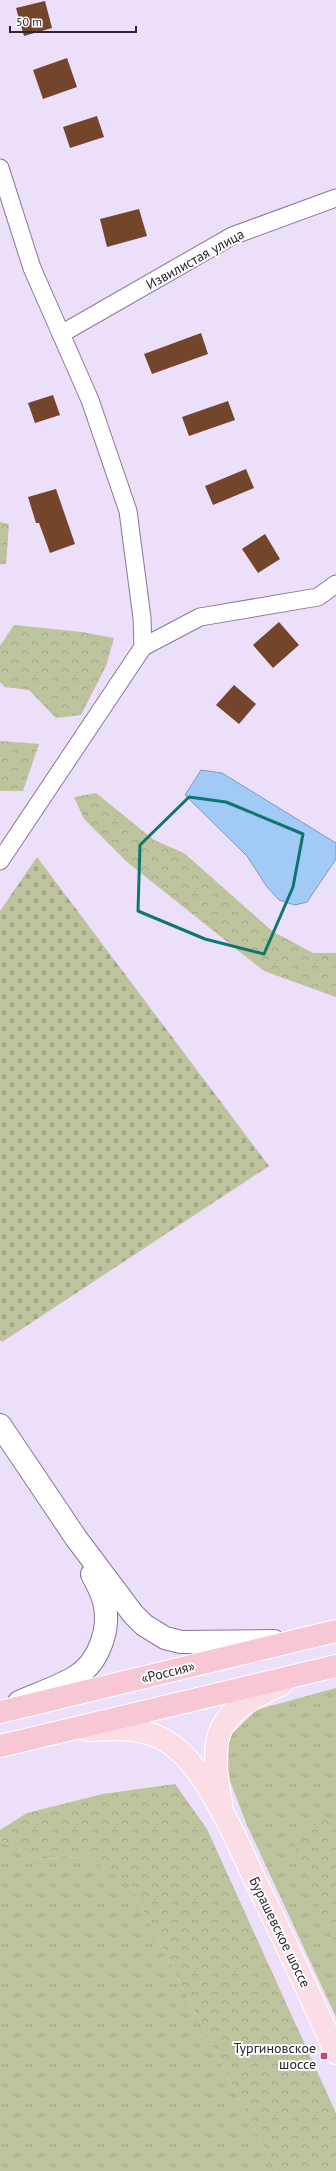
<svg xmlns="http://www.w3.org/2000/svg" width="336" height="2171" font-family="'PT Sans',sans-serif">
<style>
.grass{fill:url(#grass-tufts)}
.forest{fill:url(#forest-crowns)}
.cemetery{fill:url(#cemetery-stones)}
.water{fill:#a1cbf6;stroke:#7e99bb}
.building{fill:#73452a}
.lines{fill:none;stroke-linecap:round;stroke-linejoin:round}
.street-casing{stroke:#887997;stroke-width:19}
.secondary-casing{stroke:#887997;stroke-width:24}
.primary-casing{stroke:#fff;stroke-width:24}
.highway-casing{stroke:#fff;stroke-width:24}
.street{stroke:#fff;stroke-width:17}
.secondary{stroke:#fff;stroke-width:22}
.primary{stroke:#fadde5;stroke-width:22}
.highway{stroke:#f7c7d3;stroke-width:22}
.marked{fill:none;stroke:#0f766e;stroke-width:3;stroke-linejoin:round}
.poi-dot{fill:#cc437c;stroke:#fff;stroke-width:1.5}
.labels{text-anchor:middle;stroke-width:4;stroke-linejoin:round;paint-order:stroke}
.street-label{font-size:14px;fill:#2b2532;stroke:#fff}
.poi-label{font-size:14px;fill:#2b2532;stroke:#fff;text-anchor:end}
</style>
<defs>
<pattern id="grass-tufts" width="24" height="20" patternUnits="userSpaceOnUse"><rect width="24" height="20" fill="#bdc39d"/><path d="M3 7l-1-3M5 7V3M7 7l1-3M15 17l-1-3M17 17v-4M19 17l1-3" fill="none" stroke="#a3a788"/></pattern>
<pattern id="forest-crowns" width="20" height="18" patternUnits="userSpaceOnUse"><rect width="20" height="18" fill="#bdc39d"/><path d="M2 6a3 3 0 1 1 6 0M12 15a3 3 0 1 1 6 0" fill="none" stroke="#a3a788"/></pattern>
<pattern id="cemetery-stones" width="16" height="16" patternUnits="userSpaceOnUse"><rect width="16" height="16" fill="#bdc39d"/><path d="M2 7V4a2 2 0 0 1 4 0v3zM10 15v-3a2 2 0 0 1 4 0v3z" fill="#a3a788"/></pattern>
</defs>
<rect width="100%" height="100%" fill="#ecdffa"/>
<g class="grass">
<polygon points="336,1688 336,2017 247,1825 228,1776 229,1737 256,1710"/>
<polygon points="0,1841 38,1859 87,1857 130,1884 276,2171 0,2171"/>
</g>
<g class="forest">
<polygon points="0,522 9,524 6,564 0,564"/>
<polygon points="14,625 82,632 114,638 106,666 81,715 56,718 29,690 5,687 0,682 0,646"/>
<polygon points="0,741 39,744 23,791 0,791"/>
<polygon points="96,793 154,840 184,853 272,931 313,953 336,953 336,997 264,971 127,862 84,819 74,797"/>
<polygon points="175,1784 207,1829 336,2113 336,2171 276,2171 130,1884 87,1857 38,1859 0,1841 0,1830 27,1813 103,1794"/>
<polygon points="324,1818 336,1829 336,1948 293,1840"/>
</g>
<polygon class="cemetery" points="37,857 269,1166 2,1342 0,1340 0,911"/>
<polygon class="water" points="201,770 222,773 336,843 336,859 307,902 295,905 279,900 267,887 247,856 185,795"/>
<g class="building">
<polygon points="45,1 52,28 24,36 16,8"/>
<polygon points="67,58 77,87 43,99 33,70"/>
<polygon points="97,116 104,137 70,148 63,127"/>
<polygon points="139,209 147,236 107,247 100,219"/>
<polygon points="201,333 208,354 152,374 144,354"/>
<polygon points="53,395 60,415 35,423 28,403"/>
<polygon points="228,401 235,420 189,436 182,417"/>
<polygon points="246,469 254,488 213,505 205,486"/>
<polygon points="56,489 75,544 50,553 39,523 36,523 28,497"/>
<polygon points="265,534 280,559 258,573 242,549"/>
<polygon points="279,622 299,645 273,668 253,645"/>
<polygon points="234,685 256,704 239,724 216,705"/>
</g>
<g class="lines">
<g class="street-casing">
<g id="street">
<polyline points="0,168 32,268 90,400 128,511 142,618 143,647 0,861"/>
<polyline points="61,334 232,236 336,198"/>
<polyline points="143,647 200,617 318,597 336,584"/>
</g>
</g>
<g class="secondary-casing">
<g id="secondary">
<polyline points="0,1425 76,1538 133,1614 144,1625 165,1638 181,1642 274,1641"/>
<path d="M19,1702C37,1694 58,1687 75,1677C99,1663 111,1628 104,1602C102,1592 96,1583 92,1574"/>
</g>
</g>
<g class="primary-casing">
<g id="primary">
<path d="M88,1730C117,1729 147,1726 172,1745C207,1770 237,1841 255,1880C283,1937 310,1995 336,2053"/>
<path d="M221,1802C208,1731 216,1714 282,1684"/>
</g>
</g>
<g class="highway-casing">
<g id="highway">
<polyline points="0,1712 336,1631"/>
<polyline points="0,1746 336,1666"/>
</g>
</g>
<use href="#street" class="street"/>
<use href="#secondary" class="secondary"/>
<use href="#primary" class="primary"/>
<use href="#highway" class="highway"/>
</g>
<path class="marked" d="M189,797L226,802L303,834L293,887L264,954L205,939L138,911L140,845Z"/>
<rect class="poi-dot" x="320" y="2052" width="8" height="8" rx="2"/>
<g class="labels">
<g class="street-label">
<text transform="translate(195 259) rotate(-29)" y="5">Извилистая улица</text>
<text transform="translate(168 1672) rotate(-14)" y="5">«Россия»</text>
<text transform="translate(280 1932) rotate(64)" y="5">Бурашевское шоссе</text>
</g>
<g class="poi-label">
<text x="316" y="2053">Тургиновское<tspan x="316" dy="16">шоссе</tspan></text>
</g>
</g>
<path d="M10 26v6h126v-6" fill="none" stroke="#2b2532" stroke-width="2"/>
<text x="16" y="26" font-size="12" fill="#2b2532" stroke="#ffffff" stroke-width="3" paint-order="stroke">50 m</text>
</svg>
